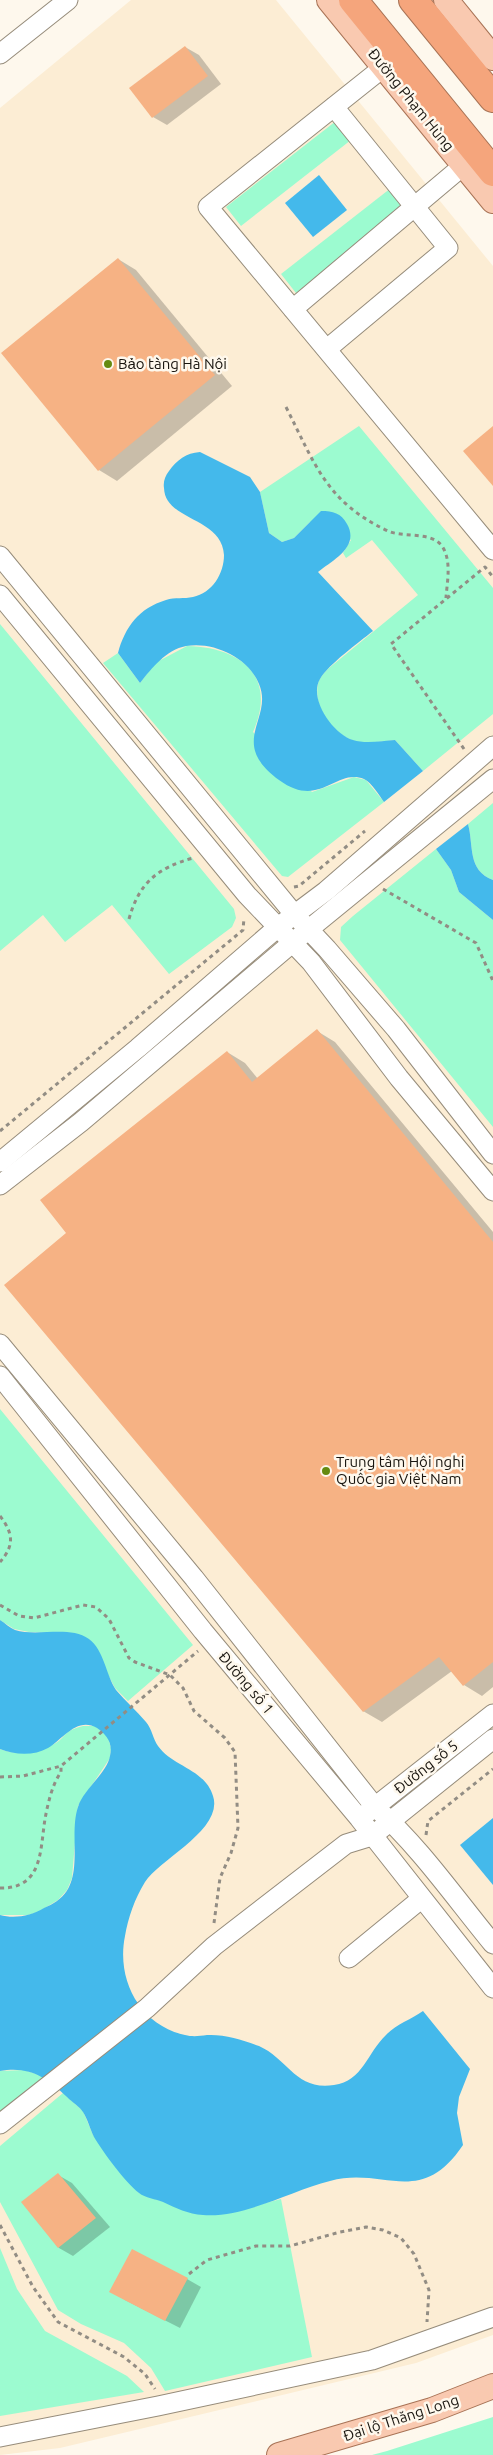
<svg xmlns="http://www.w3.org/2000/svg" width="493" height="2455" font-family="Ubuntu,sans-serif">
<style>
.built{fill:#fcedd4}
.green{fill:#9cfbd0}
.water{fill:#44b9eb}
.shadow{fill:#0003}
.building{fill:#f6b284}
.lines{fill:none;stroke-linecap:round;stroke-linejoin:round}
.minor-casing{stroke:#968c7b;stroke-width:21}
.major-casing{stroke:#a87356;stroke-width:26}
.highway-casing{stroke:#a87356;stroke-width:30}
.path{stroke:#928d84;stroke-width:3;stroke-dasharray:4 4;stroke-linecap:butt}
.minor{stroke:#fff;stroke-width:19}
.major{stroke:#f9c9b0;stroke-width:24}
.highway{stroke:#f5a57c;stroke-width:28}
.poi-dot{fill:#658a11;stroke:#fef8ed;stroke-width:2}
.labels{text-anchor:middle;stroke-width:5;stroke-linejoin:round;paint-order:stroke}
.street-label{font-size:15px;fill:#19150f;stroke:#fef8ed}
.poi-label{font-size:15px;fill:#19150f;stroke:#fef8ed;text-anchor:start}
</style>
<rect width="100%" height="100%" fill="#fef8ed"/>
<polygon class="built" points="131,0 276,0 493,266 493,2335 416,2363 60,2448 0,2455 0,108"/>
<g class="green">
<polygon points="336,121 351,140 241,226 226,207"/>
<polygon points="391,188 406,207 296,293 281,274"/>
<path d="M359,426L493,588V714L423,771L395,740C382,741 363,745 352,740C331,732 313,705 318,684C319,678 325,672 329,668L418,595L372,540L346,558L343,553L351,540L310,522L294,538L282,542L269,533L260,492Z"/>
<polygon points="0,624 234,909 236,918 232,927 169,974 112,905 65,942 43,915 0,951"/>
<path d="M187,646C240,647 278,676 253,732L312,792L354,777L366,780L384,802L288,877L282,876L103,663L118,653L140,683L155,663Z"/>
<path d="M493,803V880C467,870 474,846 468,824Z"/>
<polygon points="436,849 451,870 459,892 493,920 493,1127 340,940 341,927 353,916"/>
<polygon points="0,1409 193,1645 128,1701 115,1688 90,1640 76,1634 29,1632 14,1629 0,1620"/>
<path d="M83,1726H95L108,1737L111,1748L110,1758L78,1806L72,1878L67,1890L58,1900L38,1912L28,1915H0V1749C18,1756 37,1753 54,1744C67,1737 62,1731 83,1726Z"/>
<polygon points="24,2070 45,2077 0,2115 0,2071"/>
<polygon points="63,2093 83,2111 93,2135 139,2193 161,2201 224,2214 281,2199 312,2357 165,2391 151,2368 124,2343 81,2324 58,2310 0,2202 0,2146"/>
<polygon points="0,2248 17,2289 45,2331 127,2376 144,2392 0,2416"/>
<polygon points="493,2417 493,2455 372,2455 387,2451"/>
</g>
<g class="water">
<polygon points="319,175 347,210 313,237 285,203"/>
<path d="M200,452L250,477L260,492L269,533L282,542L294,538L321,511C333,511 341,513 347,524C360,547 333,560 318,572L373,631C358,643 329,664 320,679C308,699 334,735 353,740C365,744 382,741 395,740L423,771L384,802C379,795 372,783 364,779C335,768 320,810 279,780C227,742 274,719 259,684C249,658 214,641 186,646C166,650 152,668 140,683L118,653C125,627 139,608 166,600C175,597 184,599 193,597C212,593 224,574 224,555C222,517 165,521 164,488C163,482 165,476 169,471C177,460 186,453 200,452Z"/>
<path d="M468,824C474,846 467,870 493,880V920L459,892L451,870L436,849Z"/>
<path d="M0,1620C5,1623 10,1628 15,1630C38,1637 69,1625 89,1639C104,1650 106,1675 116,1690C125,1701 137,1711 146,1722C152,1729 153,1739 158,1746C173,1767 205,1769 213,1796C224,1829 160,1859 145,1882C135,1898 128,1918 125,1936C116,1980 140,2025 185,2035C193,2037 199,2036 207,2035C224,2034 243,2040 259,2046C288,2059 296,2091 334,2085C363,2081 367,2053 386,2035C395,2025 412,2019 423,2011L470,2069L459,2097L457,2113L463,2145C420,2209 384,2166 330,2181C290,2191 245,2218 203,2215C188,2214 176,2208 163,2202C156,2199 145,2198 139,2193C125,2182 103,2152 94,2137C90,2129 88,2120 83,2112C80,2107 72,2102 67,2097C46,2078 31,2066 0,2071V1915C14,1919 31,1916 44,1908C48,1906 53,1904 57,1901C86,1881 68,1836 78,1807C83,1790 107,1773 110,1756C113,1743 107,1735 97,1728C77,1716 62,1740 48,1748C34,1756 15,1755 0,1749Z"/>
<polygon points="493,1818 493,1885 460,1845"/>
</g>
<g class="shadow">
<polygon points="185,47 199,55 221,84 167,125 153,117"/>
<polygon points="118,259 136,270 232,386 117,481 99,470"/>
<polygon points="317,1031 335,1042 493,1232 493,1687 482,1696 464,1685 452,1671 382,1722 363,1711 68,1233 227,1052 245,1063 258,1079"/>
<polygon points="58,2175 72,2183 110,2227 73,2256 59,2248 23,2202"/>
<polygon points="187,2279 201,2287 180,2328 125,2300"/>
</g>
<g class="building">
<polygon points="185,46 208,76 152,118 129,88"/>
<polygon points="118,258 215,375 98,471 1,353"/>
<polygon points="493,426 493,486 463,451"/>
<polygon points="317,1029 493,1242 493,1662 463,1686 439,1657 363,1712 4,1285 66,1233 40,1200 227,1051 252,1082"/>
<polygon points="58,2173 96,2218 58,2248 21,2202"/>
<polygon points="132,2249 188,2278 165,2321 109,2292"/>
</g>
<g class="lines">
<g class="minor-casing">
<g id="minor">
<polyline points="0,54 68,0"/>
<polyline points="385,66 208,207 493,550"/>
<polyline points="293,309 464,165"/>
<polyline points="327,349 448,248 334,107"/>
<polyline points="0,556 294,914 327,949 396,1029 493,1154"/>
<polyline points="0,595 247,895 311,962 399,1078 493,1191"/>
<polyline points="0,1162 138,1048 278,927 326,891 493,746"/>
<polyline points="0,1185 81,1122 292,943 493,779"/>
<path d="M0,1344L194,1578L375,1807C420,1847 455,1898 493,1944"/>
<polyline points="0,1376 203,1631 359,1818 493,1988"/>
<polyline points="367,1813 493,1714"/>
<polyline points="349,1958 421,1899"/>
<polyline points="0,2124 147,2008 214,1946 346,1844 372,1836 493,1739"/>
<polyline points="0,2437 158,2406 372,2360 493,2317"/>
</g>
</g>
<g class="major-casing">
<g id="major">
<polyline points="329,0 493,201"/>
<polyline points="446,0 493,58"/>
<polyline points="279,2455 432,2410 493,2386"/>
</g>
</g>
<g class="highway-casing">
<g id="highway">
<polyline points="353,0 493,172"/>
<polyline points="413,0 493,98"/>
</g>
</g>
<g class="path">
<path d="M286,407C315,464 326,502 388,531C404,538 431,531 442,546C452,561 447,582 446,598"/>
<polyline points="464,749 391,644 485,567 493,577"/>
<polyline points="294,887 299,886 365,831"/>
<polyline points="383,889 476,943 493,981"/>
<path d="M129,919C139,883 157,868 193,858"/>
<polyline points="0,1131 243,930 244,918"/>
<path d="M0,1516C13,1533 15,1545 0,1562"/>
<polyline points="0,1605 19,1616 34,1618 83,1605 96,1607 109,1619 129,1658 135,1662 170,1675 183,1688 194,1711 225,1738 235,1752 238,1828 231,1853 220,1878 214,1923"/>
<polyline points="0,1777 23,1776 61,1766 198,1651"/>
<polyline points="426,1835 428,1821 493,1769"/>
<path d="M0,1888C43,1889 40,1850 45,1819C48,1803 52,1785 61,1772V1766"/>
<polyline points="0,2225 33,2287 58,2322 124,2357 145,2374 155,2389"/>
<polyline points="189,2274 207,2260 256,2246 290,2246 340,2232 366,2227 383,2230 401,2238 414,2254 429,2290 427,2322"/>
</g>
<use href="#minor" class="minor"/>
<use href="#major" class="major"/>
<use href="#highway" class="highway"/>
</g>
<g class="poi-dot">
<circle cx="108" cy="364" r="5"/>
<circle cx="326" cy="1471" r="5"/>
</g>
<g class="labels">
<g class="street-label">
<text transform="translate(411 100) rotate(51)" y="5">Đường Phạm Hùng</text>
<text transform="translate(246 1683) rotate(50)" y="5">Đường số 1</text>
<text transform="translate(426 1767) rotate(-38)" y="5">Đường số 5</text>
<text transform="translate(401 2418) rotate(-18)" y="5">Đại lộ Thăng Long</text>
</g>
<g class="poi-label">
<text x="118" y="369">Bảo tàng Hà Nội</text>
<text x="336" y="1467">Trung tâm Hội nghị<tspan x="336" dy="17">Quốc gia Việt Nam</tspan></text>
</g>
</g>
</svg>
